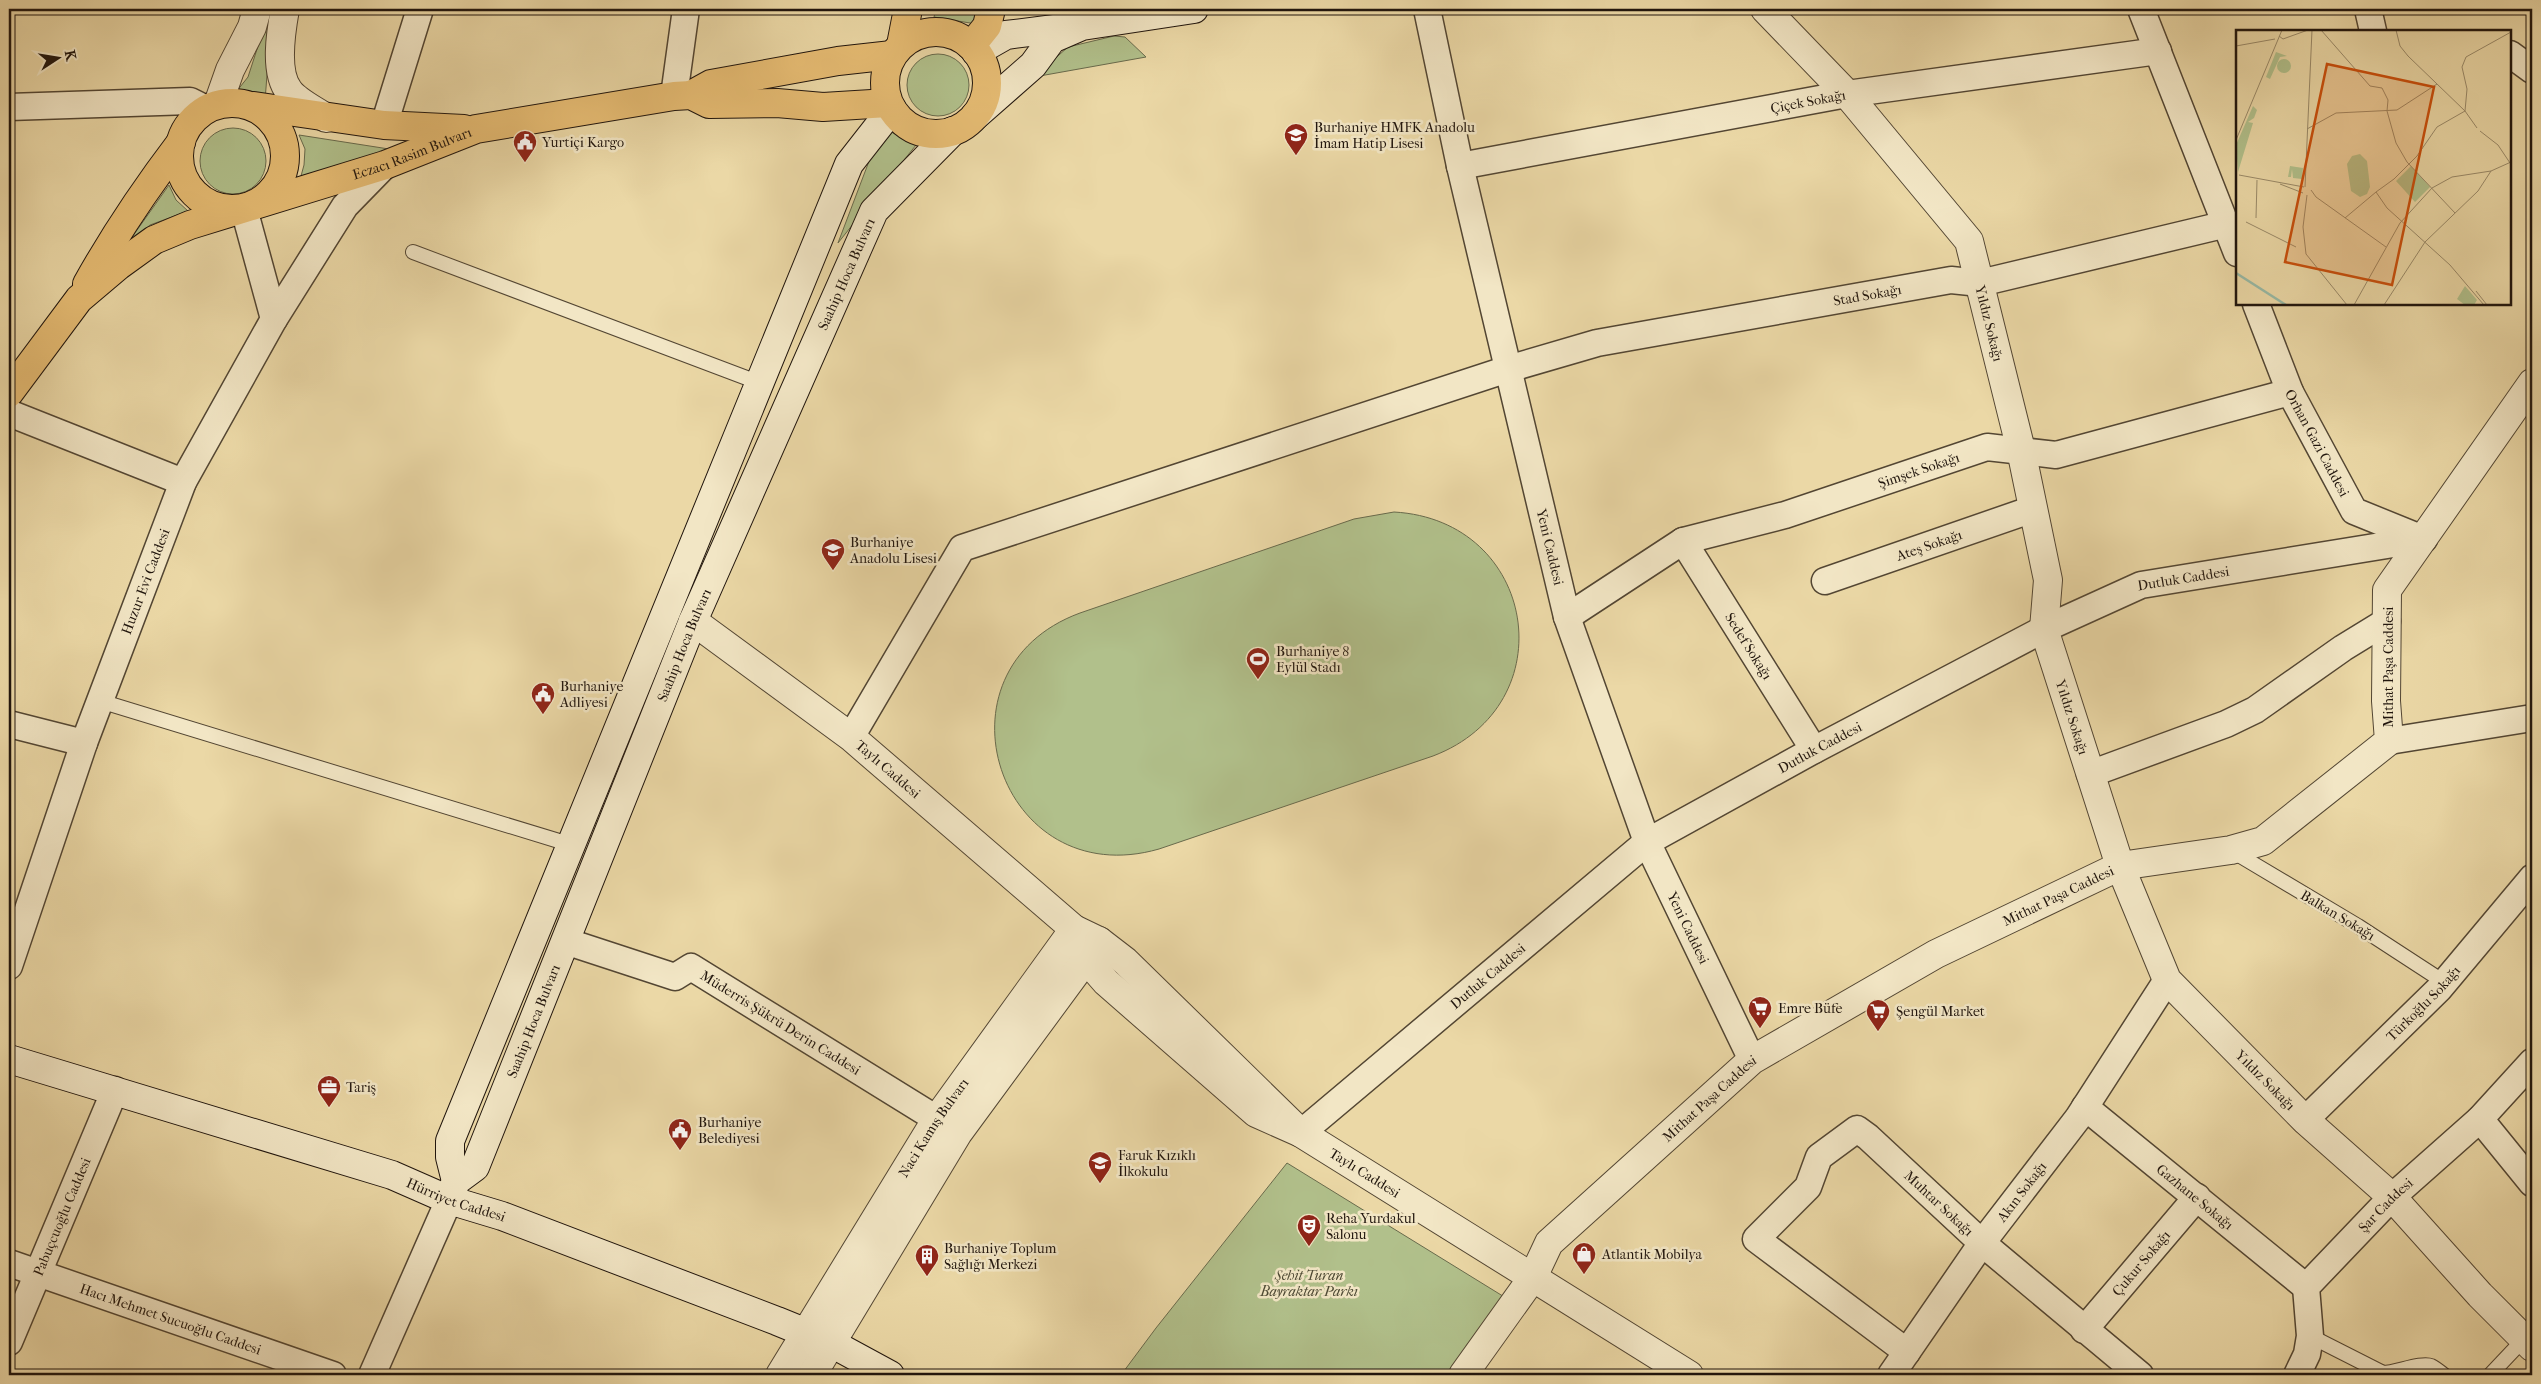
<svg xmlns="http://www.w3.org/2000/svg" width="2541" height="1384" viewBox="0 0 2541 1384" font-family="'IM FELL French Canon',serif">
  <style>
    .green { fill: #b1c08b; stroke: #686a4c }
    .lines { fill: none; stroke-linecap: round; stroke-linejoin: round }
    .service-casing { stroke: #534633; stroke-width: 16 }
    .minor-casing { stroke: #534633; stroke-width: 29 }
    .tertiary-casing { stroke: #534633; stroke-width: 30 }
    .secondary-casing { stroke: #20150d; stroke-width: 30 }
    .primary-casing { stroke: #20150d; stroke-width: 30 }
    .service { stroke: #f2e6c5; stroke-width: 14 }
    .minor { stroke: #f2e6c5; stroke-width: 26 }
    .tertiary { stroke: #f2e6c5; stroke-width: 28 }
    .secondary { stroke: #f2e6c5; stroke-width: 28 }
    .primary { stroke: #e6bc73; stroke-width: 28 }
    .labels { text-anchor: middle; stroke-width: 5; stroke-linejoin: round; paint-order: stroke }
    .street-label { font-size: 14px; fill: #20150d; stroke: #f2e6c5 }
    .poi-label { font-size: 14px; fill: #20150d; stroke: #f2e6c5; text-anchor: start }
    .park-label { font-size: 14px; font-style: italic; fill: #4c4833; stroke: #f2e6c5 }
    .inset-river { fill: none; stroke: #98baa6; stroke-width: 2.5 }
    .inset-road { fill: none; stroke: #9a8a69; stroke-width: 1 }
    .view { fill: #ca4f0c; fill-opacity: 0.15; stroke: #ca4f0c; stroke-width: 2.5 }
    .inset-edge { fill: none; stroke: #20150d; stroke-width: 2.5 }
  </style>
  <rect width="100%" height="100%" fill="#ebd8a6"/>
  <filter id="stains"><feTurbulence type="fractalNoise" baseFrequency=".004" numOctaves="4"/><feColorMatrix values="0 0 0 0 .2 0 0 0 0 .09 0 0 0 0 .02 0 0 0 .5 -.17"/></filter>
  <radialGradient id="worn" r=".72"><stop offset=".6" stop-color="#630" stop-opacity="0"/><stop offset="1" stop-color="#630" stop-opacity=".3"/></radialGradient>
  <path class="green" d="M270 9H272L265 101 236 92 248 77Z
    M936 9H983L982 25 934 17Z
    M1114 36 1125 37 1146 57 1034 77 1068 47Z
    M907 85a31 31 0 1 1 62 0a31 31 0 1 1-62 0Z
    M882 127 916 145 838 243Z
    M200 161a33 33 0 1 1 66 0a33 33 0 1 1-66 0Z
    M299 135 389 149 390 152 301 176 304 165 305 149Z
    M169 185 176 200 188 211 150 225 125 247Z
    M1394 512C1537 520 1567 705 1433 756L1159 849C999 895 925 670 1080 613L1354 519Z
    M1287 1163 1506 1298 1451 1375H1121L1156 1328Z"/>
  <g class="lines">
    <g class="service-casing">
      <path id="service" d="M413 252 760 383
        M100 701 572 845
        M2232 851 2358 926 2444 982
        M2310 1336 2383 1373C2395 1373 2422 1362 2431 1366 2435 1368 2440 1372 2444 1375
        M2490 1375 2524 1339"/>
    </g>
    <g class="minor-casing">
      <g id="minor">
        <path id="s1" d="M1427 9 1460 166 1567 617 1647 842 1752 1060"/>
        <path d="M2141 9 2237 253"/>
        <path d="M2368 9 2373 31"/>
        <path d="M2510 54 2532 70"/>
        <path d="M674 96 686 9"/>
        <path d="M9 107 190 101 206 109"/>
        <path d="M384 125 420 9"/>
        <path id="s2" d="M1460 166 1847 94 2158 51"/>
        <path id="s3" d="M2256 304 2290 392 2354 511 2423 539"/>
        <path d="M274 319 345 206 385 165"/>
        <path d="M9 413 183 482"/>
        <path id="s4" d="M1683 541 1814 750"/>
        <path id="s5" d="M1825 581 2033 509"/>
        <path id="s6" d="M1567 617 1683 541 1785 515 1987 447 2056 455 2290 392"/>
        <path d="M9 724 84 743"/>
        <path id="s7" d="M851 737 962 548 1508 369 1597 343 1951 280 1980 283 2227 224"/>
        <path d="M2389 741 2532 718"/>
        <path d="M2090 774 2226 724 2255 710 2343 648 2387 621"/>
        <path id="s8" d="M565 941 675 977 691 967 956 1131"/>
        <path id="s9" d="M9 966 84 743 183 482 274 319 244 209"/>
        <path id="s10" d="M2085 1107 2306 1287"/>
        <path d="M2480 1119 2532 1183"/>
        <path id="s11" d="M2305 1120 2439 989 2532 878"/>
        <path id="s12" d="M1301 1133 1647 842 1814 750 2044 629 2141 585 2424 539"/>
        <path id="s13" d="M9 1263 333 1375"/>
        <path id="s14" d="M2084 1330 2197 1197"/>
        <path id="s15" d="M9 1342 115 1090"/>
        <path id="s16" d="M1907 1352 1756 1239 1808 1187 1819 1157 1857 1129 1868 1137 1982 1243 2140 1375"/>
        <path d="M372 1375 449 1200"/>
        <path id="s17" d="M1891 1375 1982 1243 2078 1118 2167 980"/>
        <path id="s18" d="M2297 1375 2307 1354 2310 1336 2306 1287 2392 1197 2480 1119 2532 1062"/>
      </g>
    </g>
    <g class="tertiary-casing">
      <g id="tertiary">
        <path d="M285 9C281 31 274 72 289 91 297 102 315 110 326 118"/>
        <path id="s19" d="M1765 9 1847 94 1969 241 2021 450 2048 580 2044 629 2120 866 2167 980 2305 1120 2392 1197 2480 1295 2532 1347"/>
        <path d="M218 104 230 70 252 27 257 9"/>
        <path id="s20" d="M693 621 851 737 1074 929 1099 941 1086 959 1074 929"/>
        <path id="s21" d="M1099 941 1125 961 1301 1133 1689 1375"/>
        <path id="s22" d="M780 1375 936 1120 1074 929"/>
        <path d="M812 1375 958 1133 1086 959 1106 982 1256 1113 1301 1133"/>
        <path id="s23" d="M1463 1375 1533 1277 1549 1243 1752 1060 1936 954 2120 866 2231 850 2263 841 2389 741 2386 701 2387 590 2532 383"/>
      </g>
    </g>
    <g class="secondary-casing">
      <g id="secondary">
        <path d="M976 52 1006 35 1070 27"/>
        <path d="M975 116 1033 65 1052 39 1082 26 1194 9"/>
        <path id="s24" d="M9 1059 392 1175 449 1200 502 1216 777 1321 831 1343 890 1375"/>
        <path d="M456 1181 450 1157V1141L849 164 892 109"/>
        <path id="s25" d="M449 1200 456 1181 475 1167 693 621 874 211 953 131"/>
      </g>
    </g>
    <g class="primary-casing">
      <g id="primary">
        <circle cx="936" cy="83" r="51"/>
        <path d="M901 45 908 9"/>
        <path d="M971 46 987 26 991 9"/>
        <path d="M691 95 711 84 838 61 892 55"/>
        <circle cx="232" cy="156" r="53"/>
        <path d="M254 106 384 125 464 129"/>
        <path d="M87 284C115 234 146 188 181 142"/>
        <path id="s26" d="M9 393 79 299 118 266 154 240 190 225 385 165 476 129 674 96 691 95 709 104 777 103 823 107 888 103"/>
      </g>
    </g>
    <use href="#service" class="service"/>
    <use href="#minor" class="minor"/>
    <use href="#tertiary" class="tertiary"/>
    <use href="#secondary" class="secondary"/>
    <use href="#primary" class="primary"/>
  </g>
  <defs>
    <g id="school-pin" transform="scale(1.25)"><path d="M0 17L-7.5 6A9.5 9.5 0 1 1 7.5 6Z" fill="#8f2418" stroke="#f2e6c5"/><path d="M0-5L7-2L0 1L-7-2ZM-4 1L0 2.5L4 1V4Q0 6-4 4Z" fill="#fff"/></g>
    <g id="civic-pin" transform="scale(1.25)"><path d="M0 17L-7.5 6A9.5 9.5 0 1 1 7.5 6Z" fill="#8f2418" stroke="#f2e6c5"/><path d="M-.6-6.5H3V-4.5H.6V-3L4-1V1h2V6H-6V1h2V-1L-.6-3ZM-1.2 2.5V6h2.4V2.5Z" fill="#fff"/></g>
    <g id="stadium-pin" transform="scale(1.25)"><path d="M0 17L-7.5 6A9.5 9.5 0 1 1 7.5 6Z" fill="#8f2418" stroke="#f2e6c5"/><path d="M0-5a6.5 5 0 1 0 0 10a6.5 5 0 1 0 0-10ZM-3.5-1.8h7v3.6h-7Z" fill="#fff"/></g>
    <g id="supermarket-pin" transform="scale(1.25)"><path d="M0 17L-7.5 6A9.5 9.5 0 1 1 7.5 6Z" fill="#8f2418" stroke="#f2e6c5"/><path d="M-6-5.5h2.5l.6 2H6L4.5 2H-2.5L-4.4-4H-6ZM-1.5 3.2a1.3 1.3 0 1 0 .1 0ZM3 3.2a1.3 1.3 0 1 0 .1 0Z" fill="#fff"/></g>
    <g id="office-pin" transform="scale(1.25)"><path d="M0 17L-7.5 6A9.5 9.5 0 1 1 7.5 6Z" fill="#8f2418" stroke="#f2e6c5"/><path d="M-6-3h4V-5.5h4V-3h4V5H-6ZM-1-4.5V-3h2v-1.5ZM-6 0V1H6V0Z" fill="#fff"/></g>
    <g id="theatre-pin" transform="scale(1.25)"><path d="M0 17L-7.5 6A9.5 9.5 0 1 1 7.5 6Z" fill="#8f2418" stroke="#f2e6c5"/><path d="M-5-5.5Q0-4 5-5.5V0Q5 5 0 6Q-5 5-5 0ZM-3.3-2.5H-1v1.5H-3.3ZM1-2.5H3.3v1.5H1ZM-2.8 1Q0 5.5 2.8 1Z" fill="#fff"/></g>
    <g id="shop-pin" transform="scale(1.25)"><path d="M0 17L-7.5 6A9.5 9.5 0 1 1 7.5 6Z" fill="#8f2418" stroke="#f2e6c5"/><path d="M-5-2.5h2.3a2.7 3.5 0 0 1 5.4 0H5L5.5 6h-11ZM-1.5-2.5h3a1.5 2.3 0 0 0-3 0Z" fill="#fff"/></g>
    <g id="building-pin" transform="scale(1.25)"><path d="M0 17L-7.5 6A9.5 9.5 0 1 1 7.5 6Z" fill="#8f2418" stroke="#f2e6c5"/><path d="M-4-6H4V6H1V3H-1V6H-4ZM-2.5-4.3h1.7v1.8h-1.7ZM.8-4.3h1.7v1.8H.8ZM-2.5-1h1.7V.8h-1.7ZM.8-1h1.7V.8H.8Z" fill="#fff"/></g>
  </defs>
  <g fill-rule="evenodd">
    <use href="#school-pin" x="1296" y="135"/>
    <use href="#civic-pin" x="525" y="142"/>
    <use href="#school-pin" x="833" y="550"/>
    <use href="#stadium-pin" x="1258" y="659"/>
    <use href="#civic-pin" x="543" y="694"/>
    <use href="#supermarket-pin" x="1760" y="1008"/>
    <use href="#supermarket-pin" x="1878" y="1011"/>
    <use href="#office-pin" x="329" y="1087"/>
    <use href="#civic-pin" x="680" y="1130"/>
    <use href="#school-pin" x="1100" y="1163"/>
    <use href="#theatre-pin" x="1309" y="1226"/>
    <use href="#shop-pin" x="1584" y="1254"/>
    <use href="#building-pin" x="927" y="1256"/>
  </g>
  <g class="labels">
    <g class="street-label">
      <text dy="5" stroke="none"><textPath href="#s2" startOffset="354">Çiçek Sokağı</textPath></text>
      <text dy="5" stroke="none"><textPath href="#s26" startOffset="485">Eczacı Rasim Bulvarı</textPath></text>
      <text dy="5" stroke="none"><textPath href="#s25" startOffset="1011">Saahip Hoca Bulvarı</textPath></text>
      <text dy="5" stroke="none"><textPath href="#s7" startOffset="1161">Stad Sokağı</textPath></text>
      <text dy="5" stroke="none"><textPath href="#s19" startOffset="394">Yıldız Sokağı</textPath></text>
      <text dy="5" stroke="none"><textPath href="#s3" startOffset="152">Orhan Gazi Caddesi</textPath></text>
      <text dy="5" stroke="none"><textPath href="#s6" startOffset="385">Şimşek Sokağı</textPath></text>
      <text dy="5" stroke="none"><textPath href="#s5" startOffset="110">Ateş Sokağı</textPath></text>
      <text dy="5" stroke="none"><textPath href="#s1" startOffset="552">Yeni Caddesi</textPath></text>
      <text dy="5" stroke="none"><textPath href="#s12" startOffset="1052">Dutluk Caddesi</textPath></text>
      <text dy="5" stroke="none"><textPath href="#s9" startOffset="408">Huzur Evi Caddesi</textPath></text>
      <text dy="5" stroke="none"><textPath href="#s25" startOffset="606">Saahip Hoca Bulvarı</textPath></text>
      <text dy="5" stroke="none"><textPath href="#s4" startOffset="124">Sedef Sokağı</textPath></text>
      <text transform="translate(2388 667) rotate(-90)" y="5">Mithat Paşa Caddesi</text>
      <text dy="5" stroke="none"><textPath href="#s19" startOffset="799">Yıldız Sokağı</textPath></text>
      <text dy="5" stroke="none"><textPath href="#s12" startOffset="649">Dutluk Caddesi</textPath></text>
      <text dy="5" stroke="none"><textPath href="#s20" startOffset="245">Taylı Caddesi</textPath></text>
      <text dy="5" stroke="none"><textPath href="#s23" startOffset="779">Mithat Paşa Caddesi</textPath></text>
      <text transform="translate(2338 915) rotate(31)" y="5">Balkan Sokağı</text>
      <text dy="5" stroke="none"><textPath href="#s1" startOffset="958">Yeni Caddesi</textPath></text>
      <text dy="5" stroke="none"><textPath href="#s12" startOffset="244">Dutluk Caddesi</textPath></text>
      <text dy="5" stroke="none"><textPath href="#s11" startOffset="166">Türkoğlu Sokağı</textPath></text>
      <text dy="5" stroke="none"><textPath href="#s25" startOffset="201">Saahip Hoca Bulvarı</textPath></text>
      <text dy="5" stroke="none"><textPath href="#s8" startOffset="240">Müderris Şükrü Derin Caddesi</textPath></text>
      <text dy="5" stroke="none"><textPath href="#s19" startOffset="1219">Yıldız Sokağı</textPath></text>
      <text dy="5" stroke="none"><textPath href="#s23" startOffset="374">Mithat Paşa Caddesi</textPath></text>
      <text dy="5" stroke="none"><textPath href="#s22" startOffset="291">Naci Kamış Bulvarı</textPath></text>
      <text dy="5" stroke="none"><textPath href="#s21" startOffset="354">Taylı Caddesi</textPath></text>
      <text dy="5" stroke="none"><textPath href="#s17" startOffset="225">Akın Sokağı</textPath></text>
      <text dy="5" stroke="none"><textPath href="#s10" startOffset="142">Gazhane Sokağı</textPath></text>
      <text dy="5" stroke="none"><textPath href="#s24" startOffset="469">Hürriyet Caddesi</textPath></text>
      <text dy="5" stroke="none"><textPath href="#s16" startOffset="452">Muhtar Sokağı</textPath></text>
      <text dy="5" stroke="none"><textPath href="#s18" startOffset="205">Şar Caddesi</textPath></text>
      <text dy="5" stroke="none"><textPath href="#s15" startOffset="136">Pabuçcuoğlu Caddesi</textPath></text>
      <text dy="5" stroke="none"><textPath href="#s14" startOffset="88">Çukur Sokağı</textPath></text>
      <text dy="5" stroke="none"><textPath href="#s13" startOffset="171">Hacı Mehmet Sucuoğlu Caddesi</textPath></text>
    </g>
    <g class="poi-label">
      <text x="1314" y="132">Burhaniye HMFK Anadolu<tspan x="1314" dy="16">İmam Hatip Lisesi</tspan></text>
      <text x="542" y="147">Yurtiçi Kargo</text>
      <text x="850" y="547">Burhaniye<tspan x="850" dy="16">Anadolu Lisesi</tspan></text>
      <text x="1276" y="656">Burhaniye 8<tspan x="1276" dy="16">Eylül Stadı</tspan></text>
      <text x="560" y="691">Burhaniye<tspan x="560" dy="16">Adliyesi</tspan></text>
      <text x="1778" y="1013">Emre Büfe</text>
      <text x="1896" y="1016">Şengül Market</text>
      <text x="346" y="1092">Tariş</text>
      <text x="698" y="1127">Burhaniye<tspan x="698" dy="16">Belediyesi</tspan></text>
      <text x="1118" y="1160">Faruk Kızıklı<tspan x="1118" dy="16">İlkokulu</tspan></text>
      <text x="1326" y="1223">Reha Yurdakul<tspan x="1326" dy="16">Salonu</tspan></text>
      <text x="944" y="1253">Burhaniye Toplum<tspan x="944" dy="16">Sağlığı Merkezi</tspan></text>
      <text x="1602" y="1259">Atlantik Mobilya</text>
    </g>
    <g class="park-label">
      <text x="1309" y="1280">Şehit Turan<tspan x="1309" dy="16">Bayraktar Parkı</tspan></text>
    </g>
  </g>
  <g transform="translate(2236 30)">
    <rect width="275" height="275" fill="#ebd8a6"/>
    <path d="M40 22 51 26 44 27 34 49 30 47ZM41 36a7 7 0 1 1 14 0a7 7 0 1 1-14 0ZM17 76 21 80 18 88 12 92 17 93 2 142 0 115ZM124 124 131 131 134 157 131 164 124 167 115 161 111 134 116 126ZM54 136 67 138 66 149 57 148 56 139 55 147H52ZM175 136 194 157 179 172 160 151ZM229 256 241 270 238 275H229L221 269Z" fill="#b1c08b"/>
    <path class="inset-river" d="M0 243 50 275"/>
    <path class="inset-road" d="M85 0 134 56 146 58 152 70 151 81 160 113 171 132 219 183M160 0 164 16 172 26 229 81 241 98M43 6 47 9 72 0M0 16 39 9M71 99 100 83 161 80 201 54M244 101 262 115 274 133M0 110 46 0M3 145 68 157M44 154 67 163M69 157 76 0M75 160 80 167 150 217M140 162 158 149 181 126 201 97 229 81 231 59 226 37 230 27 275 2M71 165 67 197 70 224 111 275M20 188 21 150M109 188 140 162 151 178 214 235 248 275M10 192 60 217M240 261 251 275M118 275 164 193 196 158 216 147 255 141 275 132M148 275 189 212 242 161 255 141"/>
    <path class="view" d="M91 34 198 57 156 255 49 232Z"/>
    <rect width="275" height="275" class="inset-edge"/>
  </g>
  <rect width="2541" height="1384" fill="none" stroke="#ebd8a6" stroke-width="30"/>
  <rect x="10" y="10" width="2521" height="1364" fill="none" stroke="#20150d" stroke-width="2.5"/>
  <rect x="15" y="15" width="2511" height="1354" fill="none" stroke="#20150d"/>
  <g transform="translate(58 58) rotate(78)" stroke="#f2e6c5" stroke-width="4" paint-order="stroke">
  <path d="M0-4L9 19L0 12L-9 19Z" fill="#20150d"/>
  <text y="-8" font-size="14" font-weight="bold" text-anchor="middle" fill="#20150d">K</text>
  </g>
  <rect width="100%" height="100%" filter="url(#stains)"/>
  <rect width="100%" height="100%" fill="url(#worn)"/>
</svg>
